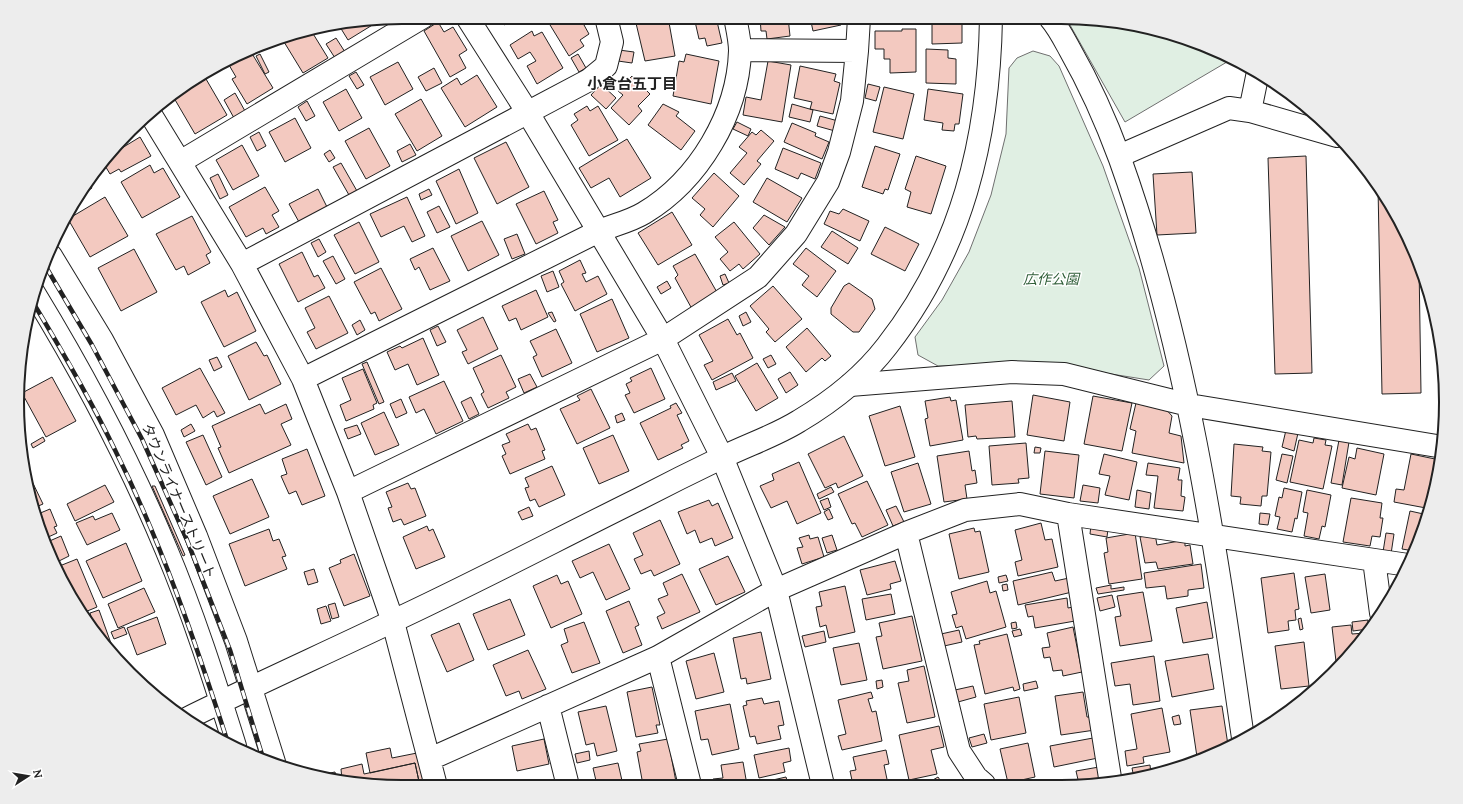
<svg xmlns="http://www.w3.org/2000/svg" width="1463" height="804" viewBox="0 0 1463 804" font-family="Lora,'Noto Sans JP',serif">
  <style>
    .green { fill: #e0efe3; stroke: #6f6f6f }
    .building { fill: #f3c9c0; stroke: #222 }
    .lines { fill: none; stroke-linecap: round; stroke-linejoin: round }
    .street-casing { stroke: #222; stroke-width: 24 }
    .secondary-casing { stroke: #222; stroke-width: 24 }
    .street { stroke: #fff; stroke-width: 22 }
    .secondary { stroke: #fff; stroke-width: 22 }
    .rail-casing { stroke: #222; stroke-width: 4.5 }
    .rail { stroke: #fff; stroke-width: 3; stroke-dasharray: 9; stroke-linecap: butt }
    .labels { text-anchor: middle; stroke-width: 3; stroke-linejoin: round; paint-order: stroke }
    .park-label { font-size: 14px; font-style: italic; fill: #2f5e38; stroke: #fff }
    .street-label { font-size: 14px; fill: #222; stroke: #fff }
    .neighbourhood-label { font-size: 15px; font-weight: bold; fill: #222; stroke: #fff }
    .rim { fill: none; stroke: #222; stroke-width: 2 }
  </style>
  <rect width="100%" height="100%" fill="#fff"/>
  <path class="green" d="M1066 18H1086L1185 37 1232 59 1125 122Z
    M1033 51 1050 56 1059 66 1103 166 1139 268 1164 366 1149 380 1054 365 938 366 918 355 915 337 942 300 969 252 991 195 1006 134 1009 68 1017 58Z"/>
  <path class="building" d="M500 17H517L504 25Z
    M552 17H585L588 23 584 25 589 34 580 40 584 46 569 56 547 20Z
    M645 17H668L675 56 645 61 635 19Z
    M694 17H716L722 43 707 46 705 38 699 39Z
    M760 17H788L790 36 767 39 766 31H761Z
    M810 17 840 18 841 25 813 31Z
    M886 18H901L886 21Z
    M932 21H962V43L932 44Z
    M372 22 374 24 348 40 340 27Z
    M438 22 444 32 453 27 467 50 459 55 466 68 450 77 424 31Z
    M902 29H916V72L890 73V59H884V49H875V31H902Z
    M532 31 534 36 542 32 563 68 537 84 527 66 536 61 530 52 518 59 510 45Z
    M312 32 328 58 303 73 281 37Z
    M336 38 345 52 335 58 326 44Z
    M926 49 948 50V58L956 59V84L926 83Z
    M619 50 634 52 632 63 618 61Z
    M251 52 273 88 247 104 232 79 236 77 229 65Z
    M260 54 269 72 265 74 256 56Z
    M578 54 586 68 579 72 571 58Z
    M686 54 719 61 711 104 673 96 679 61 684 62Z
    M768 61 791 65 782 122 743 115 746 97 761 100Z
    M398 62 413 89 385 105 370 77Z
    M800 66 836 74 834 81 840 83 833 114 810 109 812 102 794 98Z
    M434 68 442 83 426 91 418 77Z
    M356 72 364 85 357 89 349 76Z
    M477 75 497 107 465 127 441 88 457 78 461 85Z
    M632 76 650 94 638 106 642 111 629 125 611 108 623 95 618 91Z
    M206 79 227 115 195 134 174 98Z
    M601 84 616 98 606 109 591 95Z
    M868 84 880 87 876 101 865 98Z
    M884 87 914 94 903 139 873 132Z
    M346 89 362 118 339 131 323 102Z
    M928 89 963 94 959 124H955L954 131 942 130 943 123 924 120Z
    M235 93 245 111 234 118 224 100Z
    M421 99 442 136 417 151 395 114Z
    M307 101 315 116 306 121 298 107Z
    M663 104 679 112 676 116 695 131 681 150 648 125Z
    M792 104 813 110 810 122 789 117Z
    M587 106 590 111 598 106 618 140 589 156 571 125 578 120 574 114Z
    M820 116 838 121 835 131 817 126Z
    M295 118 311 148 285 162 269 132Z
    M737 122 751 129 748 136 733 129Z
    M792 123 816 133 815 136 829 142 822 159 784 142Z
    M369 128 390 166 366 179 345 141Z
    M761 130 774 141 757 161 761 164 744 185 730 173 747 153 739 147 752 132 756 135Z
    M259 132 266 146 257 151 250 137Z
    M140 137 151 156 121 172 119 169 110 174 104 164 117 151Z
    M627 139 651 178 620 197 609 178 591 188 579 168Z
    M506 142 529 187 497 204 474 158Z
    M410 144 416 155 402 162 397 151Z
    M242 145 259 176 233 190 216 160Z
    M875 146 900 154 888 190 885 189 883 194 862 187Z
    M783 148 821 163 815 179 801 173 798 179 775 169Z
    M330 150 335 158 329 162 324 154Z
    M916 156 946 166 931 214 907 207 911 192 905 189Z
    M1306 156 1312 373 1275 374 1268 158Z
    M341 163 357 191 349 195 333 167Z
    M150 165 154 173 163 168 180 197 142 218 121 182Z
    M459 169 478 213 456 224 436 181Z
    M1192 172 1196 233 1157 235 1153 174Z
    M714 173 739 196 713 227 700 215 705 209 692 198Z
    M218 174 228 195 220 199 210 178Z
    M767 178 802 198 787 222 753 202Z
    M88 182 92 188 78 197 82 188Z
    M265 187 279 211 272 215 279 227 266 234 263 228 246 237 229 207Z
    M1378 187 1406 232 1419 264 1421 393 1382 394Z
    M318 189 327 207 299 222 289 204Z
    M429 189 432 195 421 200 419 194Z
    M544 191 558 220 553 222 558 233 536 244 516 204Z
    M105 197 128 236 90 257 68 219Z
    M407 197 425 236 412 242 404 226 381 237 370 214Z
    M439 206 450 227 437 233 427 212Z
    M843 209 869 221 860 241 824 224 830 211 839 214Z
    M672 212 692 245 658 265 638 233Z
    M764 215 785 227 769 245 753 228Z
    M192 216 211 252 206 255 210 263 188 275 184 266 176 270 156 234Z
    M482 221 499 255 468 271 451 236Z
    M359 222 379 262 355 274 334 235Z
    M734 222 760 254 743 269 739 264 730 271 720 259 728 252 715 237Z
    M885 227 919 244 905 271 871 254Z
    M832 231 858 248 848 264 821 247Z
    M517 234 525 254 512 259 504 239Z
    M319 239 326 252 318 257 311 243Z
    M433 248 450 281 430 290 419 267 415 270 410 259Z
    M806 248 836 271 817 297 802 285 809 276 793 264Z
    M134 249 157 292 121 311 98 268Z
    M302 252 314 277 318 275 325 288 298 302 279 264Z
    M695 254 718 294 692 309 675 278 678 275 673 266Z
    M333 256 345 279 336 284 323 261Z
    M580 260 586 273 582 274 586 282 598 276 607 294 575 311 561 284 564 282 559 271Z
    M381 268 402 309 379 321 375 312 371 314 354 282Z
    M553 271 559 287 547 292 541 276Z
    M725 274 729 283 723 285 720 276Z
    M667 281 671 288 661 294 657 287Z
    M849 283 872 299 875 309 859 332H853L831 314V308L844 286Z
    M773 286 802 319 775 342 766 332 769 329 750 306Z
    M225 290 228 297 237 292 256 331 224 347 201 302Z
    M536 290 548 317 521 330 516 318 509 321 502 306Z
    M329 296 348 333 316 349 307 332 315 328 305 308Z
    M612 299 629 338 597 352 580 314Z
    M552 312 556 321 554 322 548 313Z
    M746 312 751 322 743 326 739 316Z
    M483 317 498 349 468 364 462 352 467 350 457 330Z
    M728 319 737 335 740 333 753 358 712 380 704 365 713 361 699 335Z
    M360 320 365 330 357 335 352 325Z
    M438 326 446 342 437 346 430 330Z
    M807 328 831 356 825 361 822 358 806 372 786 347Z
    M556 329 572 363 542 377 533 357 537 355 530 341Z
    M423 338 439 375 417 385 408 364 395 370 387 352 400 346 402 348Z
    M256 342 264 356 267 355 281 384 249 400 228 356Z
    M501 355 516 387 506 392 509 398 488 408 481 394 484 392 473 368Z
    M771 355 776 364 768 368 763 359Z
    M217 357 222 367 214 371 209 360Z
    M367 362 384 402 379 404 362 364Z
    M757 363 778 398 756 411 735 376Z
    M200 368 225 413 217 417 214 411 203 418 196 405 176 415 162 388Z
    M651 368 665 399 634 413 625 395 630 393 626 384 632 381 630 378Z
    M363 369 377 403 373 405 374 409 346 421 340 405 351 400 342 378Z
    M790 372 798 385 786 393 778 379Z
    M732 373 736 381 716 390 713 382Z
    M530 374 537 387 524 393 518 379Z
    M52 377 76 421 46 437 22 393Z
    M444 381 463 421 436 434 424 409 416 413 409 397Z
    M591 389 610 428 577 444 560 409 580 400 577 396Z
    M1033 395 1070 402 1064 441 1027 435Z
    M1093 396 1132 403 1122 451 1084 444Z
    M471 397 479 414 469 419 461 402Z
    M950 397 951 401 956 400 963 440 930 446 925 419 928 418 925 401Z
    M401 399 407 413 396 418 390 404Z
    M1012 401 1015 437 977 439 976 436 968 437 965 405Z
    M676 403 682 413 677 415 689 441 681 445 683 448 658 460 640 423 671 408 670 406Z
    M1136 403 1164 407 1172 416 1169 433 1181 436 1184 463 1132 453 1136 431 1130 429Z
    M260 404 265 414 286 404 292 419 281 424 291 445 229 473 218 448 221 447 212 426Z
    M900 406 915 457 885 466 869 416Z
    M384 412 399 445 375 455 361 423Z
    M622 413 625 420 617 423 615 416Z
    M191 424 195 431 184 437 181 430Z
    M528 424 531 430 536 428 545 450 542 451 545 459 510 474 502 456 506 454 502 445 510 442 506 434Z
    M357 425 361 434 348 439 344 429Z
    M1286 430 1298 433 1294 451 1282 447Z
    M203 435 222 477 206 485 186 442Z
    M613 435 629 471 599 484 583 448Z
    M844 436 863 476 838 488 836 483 825 488 808 454Z
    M43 437 45 441 33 448 31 444Z
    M1314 438 1326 440 1325 445 1332 446 1323 489 1290 482 1299 440 1313 443Z
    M1339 440 1349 442 1342 485 1331 483Z
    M1026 443 1029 478 1018 479 1019 483 992 485 989 446Z
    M1234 444 1263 447 1262 451 1271 452 1267 496H1262L1261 506 1240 504 1241 497 1231 496Z
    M1035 447 1041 448 1040 453H1034Z
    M1357 448 1384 454 1376 495 1342 488 1349 457 1355 459Z
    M307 449 325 496 302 505 296 491 289 494 281 476 287 474 282 459Z
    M969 451 972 471 975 470 977 483 965 485 967 499 944 502 937 456Z
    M1045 451 1079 455 1074 498 1040 494Z
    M1104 454 1137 462 1129 500 1105 495 1110 476 1099 474Z
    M1282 454 1293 456 1287 483 1276 480Z
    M1411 454 1435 459 1432 477 1435 478 1430 499H1428L1426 508 1394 502 1396 489 1404 490Z
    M799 462 821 513 797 524 787 501 771 508 760 486 774 480 772 474Z
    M918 463 931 504 904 512 891 472Z
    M1148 463 1180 468 1178 480H1182L1181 496 1185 497 1183 511 1154 508 1158 476 1146 475Z
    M552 466 565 495 539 507 535 499 530 501 525 488 529 487 525 478Z
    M29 475 43 504 36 507Z
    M252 479 269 517 230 534 213 496Z
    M867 481 888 525 862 537 855 523 852 524 838 494Z
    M408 483 411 489 415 488 426 516 404 525 401 519 393 522 388 508 392 507 386 492Z
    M105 485 114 502 75 521 67 504Z
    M1083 485 1100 488 1098 503 1080 501Z
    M152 486H155L185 555 183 556Z
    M831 487 834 492 819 499 817 494Z
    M1284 488 1302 492 1297 519 1295 518 1292 532 1277 529 1280 517 1275 516 1279 497 1282 498Z
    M1137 490 1151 493 1149 509 1135 507Z
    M1307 490 1331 495 1325 527 1322 526 1319 539 1304 536 1308 513 1303 512Z
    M828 498 831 507 824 510 820 501Z
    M1351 498 1382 503 1380 518H1383L1380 537 1372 536 1370 546 1343 542Z
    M709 500 712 506 718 503 733 538 715 546 712 538 700 543 695 530 687 534 678 512Z
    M896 506 904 522 893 526 886 510Z
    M529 507 533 516 522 520 518 512Z
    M50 509 57 526 54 527 57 533 44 539 38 514Z
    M829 509 833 518 828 520 824 512Z
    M1410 511 1428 515 1425 526 1414 551 1402 549Z
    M112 513 120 530 87 545 76 523 93 516 95 520Z
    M1260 513 1270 514 1268 525 1259 524Z
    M660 520 680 564 654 576 651 570 641 574 634 559 643 555 633 533Z
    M1041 523 1045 540 1052 539 1058 567 1018 576 1015 562 1022 560 1015 530Z
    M1091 525 1108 529 1107 537 1090 534Z
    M427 526 429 531 433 529 445 557 416 569 403 537Z
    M974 528 975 532 980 531 989 572 959 579 949 534Z
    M269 529 273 541 279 539 286 556 282 557 287 569 245 586 229 544Z
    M1135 533 1142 579 1109 584 1104 553 1108 552 1106 538Z
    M1386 533 1394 534 1391 554 1383 552Z
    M1155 534 1157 545 1185 540V546L1190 545 1193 564 1158 569 1156 562 1145 563 1140 537Z
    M809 535 810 539 818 537 824 557 802 564 797 548 803 547 799 538Z
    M832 535 837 550 827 553 822 538Z
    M61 536 69 556 55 563 46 549 45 543Z
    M126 543 142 581 103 598 86 561Z
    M609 544 630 589 606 600 593 572 580 578 572 561Z
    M354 554 370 596 344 606 329 568 341 563 340 560Z
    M728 556 745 592 716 605 699 569Z
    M77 559 97 607 85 612 57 567Z
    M895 561 901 581 890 584 891 589 867 595 860 570Z
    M1201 564 1204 588 1188 590V596L1167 599 1165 586 1146 588 1144 573Z
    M314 569 318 582 308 585 304 572Z
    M1052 572 1055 581 1069 578 1072 592 1018 605 1013 581Z
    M1294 573 1299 609 1295 610 1296 620 1288 621 1289 630 1268 633 1261 578Z
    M682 574 700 612 662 629 657 617 665 613 658 599 668 595 663 583Z
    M1325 574 1330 610 1311 613 1305 577Z
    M557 575 561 584 568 581 582 614 551 628 533 586Z
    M1006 575 1008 581 999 583 998 577Z
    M987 581 990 593 996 591 1006 627 966 639 962 626 956 628 952 615 957 614 951 592Z
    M1007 584 1008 590 1003 591 1002 585Z
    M1111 585V589L1124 587V590L1098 594 1096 588Z
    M845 586 855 632 829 638 826 625 820 627 816 607 822 606 819 592Z
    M144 588 155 612 118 628 108 604Z
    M1143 592 1152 641 1120 646 1115 617 1121 616 1117 596Z
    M891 594 895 614 866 620 862 599Z
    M1112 595 1115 607 1100 611 1097 598Z
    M1067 598 1068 608 1073 607 1075 621 1035 628 1033 616 1028 617 1025 605Z
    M510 599 525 635 488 650 473 614Z
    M629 601 639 625 635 627 642 645 623 653 606 611Z
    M1207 602 1213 638 1183 643 1176 608Z
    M335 603 339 617 332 619 328 605Z
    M326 606 331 621 321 624 317 609Z
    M99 610 117 660 112 656 91 620H92L90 613Z
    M912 616 922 661 883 669 876 637 882 636 879 623Z
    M157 617 166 644 137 655 127 628Z
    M1301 618 1303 629 1300 630 1298 619Z
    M1368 620V629L1353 631 1352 622Z
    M584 622 600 663 572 673 561 645 568 642 564 629Z
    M1016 622 1017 628 1012 629 1011 623Z
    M459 623 474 660 447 672 431 635Z
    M1351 625 1352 634 1365 633 1337 670 1332 627Z
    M124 627 127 634 114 639 111 632Z
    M1073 627 1082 672 1063 676 1062 670 1053 671 1050 657 1044 658 1042 648 1050 647 1047 633Z
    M1020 629 1022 635 1014 637 1012 631Z
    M959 630 962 642 944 646 941 634Z
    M824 631 826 642 805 647 802 636Z
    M761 632 771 679 747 684 746 678 741 679 733 638Z
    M1007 634 1020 689 1014 691 1013 687 985 694 974 645 980 644 979 641Z
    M1304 642 1309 686 1281 689 1275 646Z
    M859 643 867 680 841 685 833 648Z
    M528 650 546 689 522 699 519 691 506 696 493 665Z
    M714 653 724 692 696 699 686 661Z
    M1208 654 1214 689 1172 697 1165 661Z
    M1154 656 1160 701 1133 705 1130 684 1115 686 1111 663Z
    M924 666 935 717 907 723 898 683 909 681 907 670Z
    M882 680 883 687 877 689 876 681Z
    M1036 681 1038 688 1024 691 1023 684Z
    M973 686 976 697 958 702 955 690Z
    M652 687 660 725H656L658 733 636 737 627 692Z
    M871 692 873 698 868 699 872 712 876 711 882 741 842 750 838 736 846 734 838 700Z
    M1083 692 1087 717H1093L1095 730 1061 735 1055 696Z
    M1019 697 1026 733 991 740 984 704Z
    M762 698 764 704 779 701 784 725 778 726 781 739 757 744 755 736 750 737 743 706 747 705 746 701Z
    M730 704 739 749 712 755 708 739 701 740 695 711Z
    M606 706 617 751 597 756 594 743 586 745 578 712Z
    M1222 706 1228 745 1208 755 1197 757 1190 710Z
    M1162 708 1170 752 1143 757 1144 763 1127 766 1125 751 1137 749 1131 714Z
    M1179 715 1181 724 1174 725 1172 717Z
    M939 726 944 747 931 750 937 774 909 780 899 735Z
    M984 734 987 743 972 747 969 738Z
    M1093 738 1098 758 1054 767 1050 746Z
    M544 739 549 764 517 771 512 746Z
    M668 739 676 782 662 785H643L637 752 641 751 639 744Z
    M1028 743 1035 777 1008 783 1000 749Z
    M390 748 392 758 417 753 425 786H420L415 763 370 773 366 753Z
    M789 748 791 761 783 763 785 772 759 778 754 755Z
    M886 750 889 764 884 765 888 784 853 785 850 771 856 770 853 757Z
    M589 751 590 760 577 763 575 754Z
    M743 762 747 785H714L713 779 723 778 721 765Z
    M415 763 420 786H377L342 780 341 769 362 764 364 774Z
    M618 763 623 785H597L593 768Z
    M1150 765 1151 774 1134 778 1132 768Z
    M1099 767 1102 784H1079L1076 771Z
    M335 772 337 780 315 776Z
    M786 777 788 784 799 782V785H765L764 782Z
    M938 777 942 783 926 784Z
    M1052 780 1054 784H1044V782Z"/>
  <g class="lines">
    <g class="street-casing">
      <path id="street" d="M467 17 528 113 663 339 722 457 776 590 823 785
        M1050 18C1058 27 1064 39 1070 50 1090 85 1106 121 1120 159 1187 346 1215 543 1243 738
        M740 50 857 51
        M1250 111 1258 72
        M151 115 242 264 303 379 348 492 393 622 436 786
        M1119 156 1229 108 1250 111 1337 136
        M180 162 423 17
        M242 264 589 80 606 66 612 42 606 17
        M303 379 599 231C614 225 631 221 644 213 699 180 738 114 740 51 740 40 737 28 735 17
        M850 385 1012 372 1064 374 1189 405 1443 447
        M348 492 663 339 758 277 796 234 828 182 839 152 852 101 857 51 859 18
        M1068 514 1111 784
        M906 533 959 751 976 777 984 784
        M1374 560 1381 613
        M658 657 690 785
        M548 706 568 786
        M430 759 658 657 776 590 906 533 965 510 1020 504 1068 514 1408 565"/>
    </g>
    <g class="secondary-casing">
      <path id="secondary" d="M51 256 102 340 153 435 196 536 236 641 274 762
        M34 293C84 375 129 460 166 549 193 613 214 679 235 746
        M188 718C255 685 324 654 391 622 475 583 556 540 639 499 666 485 694 471 721 458 747 445 775 436 799 421 831 402 864 376 887 346 962 250 989 138 991 18"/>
    </g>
    <use href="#street" class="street"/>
    <use href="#secondary" class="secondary"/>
    <g class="rail-casing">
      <path id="rail" d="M46 267 92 345 142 439 187 540 230 650 263 758
        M31 299C61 349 90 398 115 450 162 544 196 644 228 743"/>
    </g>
    <use href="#rail" class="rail"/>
  </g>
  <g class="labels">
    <g class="park-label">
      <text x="1051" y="284">広作公園</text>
    </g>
    <g class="street-label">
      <text transform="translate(179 501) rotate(67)" y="5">タウンライナーストリート</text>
    </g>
    <g class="neighbourhood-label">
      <text x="632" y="89">小倉台五丁目</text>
    </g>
  </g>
  <path d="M0 0H1463V804H0ZM402 24H1061A378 378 0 0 1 1439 402V402A378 378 0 0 1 1061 780H402A378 378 0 0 1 24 402V402A378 378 0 0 1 402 24Z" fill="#ededed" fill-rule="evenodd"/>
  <path class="rim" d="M402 24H1061A378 378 0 0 1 1439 402V402A378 378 0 0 1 1061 780H402A378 378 0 0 1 24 402V402A378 378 0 0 1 402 24Z"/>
  <g transform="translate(28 776) rotate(78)" stroke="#ffffff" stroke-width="3" paint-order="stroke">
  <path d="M0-3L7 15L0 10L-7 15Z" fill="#222222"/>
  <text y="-6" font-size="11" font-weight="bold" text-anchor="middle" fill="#222222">N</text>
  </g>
</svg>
